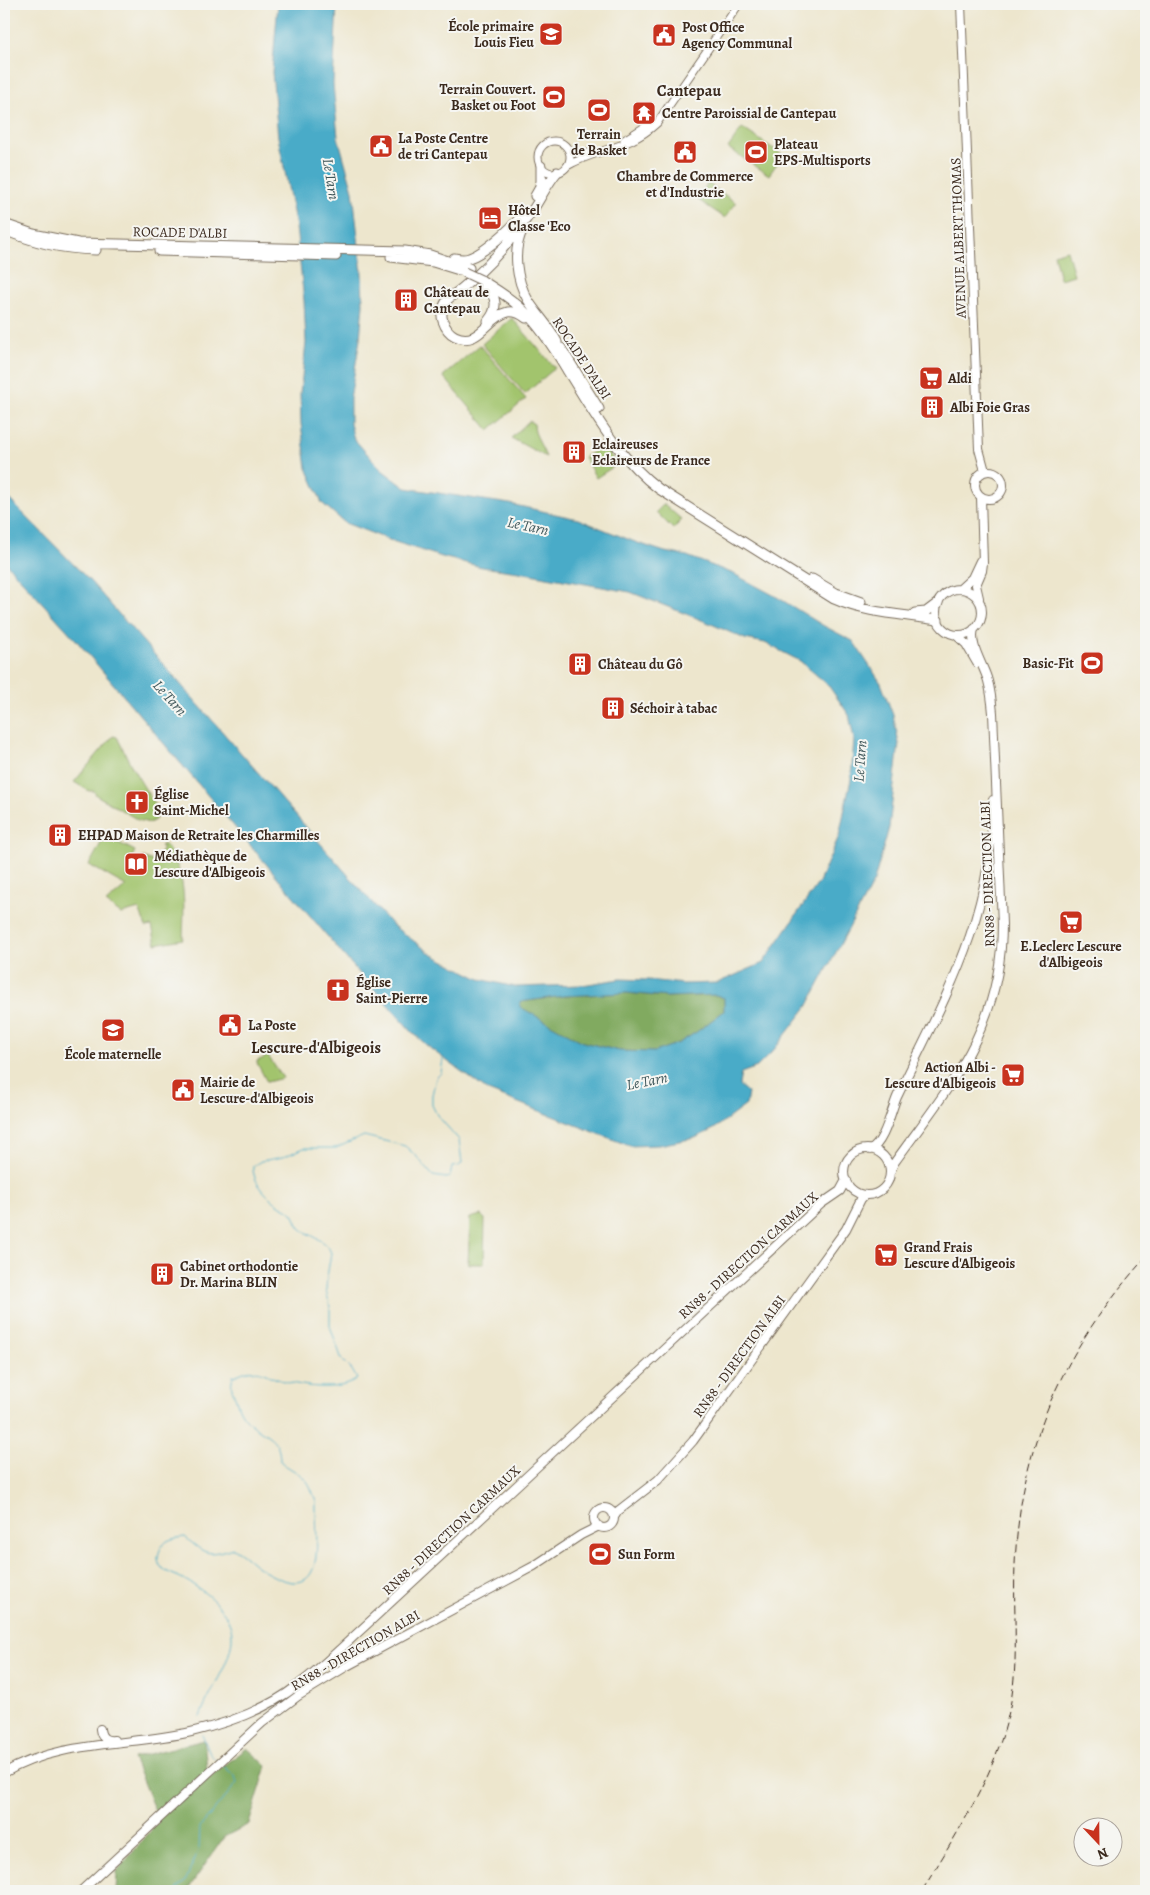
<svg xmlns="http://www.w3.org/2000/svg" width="1150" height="1895" viewBox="0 0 1150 1895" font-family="Alegreya,serif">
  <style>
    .green { fill: #a2c46d; stroke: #6e7746 }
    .forest { fill: #81aa60; stroke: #5e6a3f }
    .water { fill: #49abc8; stroke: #426a73; fill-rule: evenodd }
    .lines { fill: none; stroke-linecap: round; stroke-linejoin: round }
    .stream { stroke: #49abc8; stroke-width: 1 }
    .secondary-casing { stroke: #796c5b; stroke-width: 9 }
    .primary-casing { stroke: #796c5b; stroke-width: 10 }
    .highway-casing { stroke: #796c5b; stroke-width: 11 }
    .secondary { stroke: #fff; stroke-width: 7 }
    .primary { stroke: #fff; stroke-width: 8 }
    .highway { stroke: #fff; stroke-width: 9 }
    .rail { stroke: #3b2a1e; stroke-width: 1; stroke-dasharray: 8 4; stroke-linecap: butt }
    .highway-bridge-casing { stroke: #796c5b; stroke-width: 11; stroke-linecap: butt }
    .highway-bridge { stroke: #fff; stroke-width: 9 }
    .labels { text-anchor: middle; stroke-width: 4; stroke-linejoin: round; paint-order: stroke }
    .poi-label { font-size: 14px; font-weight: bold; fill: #3b2a1e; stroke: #f6f6f2; text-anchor: start }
    .street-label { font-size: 14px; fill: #3b2a1e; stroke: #f6f6f2 }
    .water-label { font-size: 15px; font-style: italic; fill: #40575a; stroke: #f6f6f2 }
    .quarter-label { font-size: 16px; font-weight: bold; fill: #3b2a1e; stroke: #f6f6f2 }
  </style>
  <rect width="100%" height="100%" fill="#f6f6f2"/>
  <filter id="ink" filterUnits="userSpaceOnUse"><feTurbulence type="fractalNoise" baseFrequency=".02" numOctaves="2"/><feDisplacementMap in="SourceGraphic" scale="10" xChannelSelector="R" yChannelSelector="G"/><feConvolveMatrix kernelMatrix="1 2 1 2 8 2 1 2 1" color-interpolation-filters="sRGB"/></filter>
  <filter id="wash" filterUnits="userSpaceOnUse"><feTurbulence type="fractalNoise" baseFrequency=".0096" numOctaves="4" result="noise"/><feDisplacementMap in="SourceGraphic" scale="20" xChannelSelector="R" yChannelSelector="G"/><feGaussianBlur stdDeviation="1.12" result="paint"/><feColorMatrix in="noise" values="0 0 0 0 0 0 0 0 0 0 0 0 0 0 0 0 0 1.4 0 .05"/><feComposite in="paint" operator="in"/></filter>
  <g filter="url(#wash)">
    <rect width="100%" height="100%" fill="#ede6cd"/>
    <path class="green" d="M742 128 783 155 769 175 728 148Z
      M708 183 736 203 725 218 697 199Z
      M1067 250 1074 275 1060 279 1054 254Z
      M512 318 555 368 525 394 482 344Z
      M480 345 526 399 489 430 443 376Z
      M529 421 534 424 535 432 546 457 511 438Z
      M605 445 616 465 596 478 584 457Z
      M664 504 682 520 673 529 656 512Z
      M113 736 117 737 132 767 159 812 155 820 149 823 138 820 96 795 94 791H89L74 782Z
      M105 836 135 851 132 857 140 863 143 857 155 862 163 848 160 846 164 844C188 871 184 905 183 939L156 944 152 926 146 927 139 909 121 914 106 903 126 886 89 865Z
      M268 1056 283 1078 267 1082 257 1063V1061Z
      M481 1215 485 1219 484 1264H468L470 1218Z"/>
    <path class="forest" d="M627 993 667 997 716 995 724 998V1011L698 1031 679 1043 655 1052 620 1051 583 1042 519 1007 520 1002 563 996Z
      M204 1740 208 1778 247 1748 267 1766 249 1824 224 1837 187 1891H116L117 1871 159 1821 133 1758Z"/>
    <path class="water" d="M278 4H337L333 84 338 137 353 191 362 274 363 304 360 339 350 399V424L354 439 382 470 406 488 510 504 578 519 635 542 665 552 687 556 734 574 777 597 824 626 853 641 881 683 893 715 899 743 889 828 874 881 807 1007 773 1051 757 1067 741 1073 739 1085 748 1093 746 1105 714 1129 695 1138 659 1145 630 1146 488 1091 431 1049 413 1033 345 957 76 640 4 561V494L90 581 392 925 433 955 480 979 515 987 582 985 620 979 648 980 683 984 717 983 763 963 819 882 839 836 851 779 854 739 849 715 828 685 800 661 765 643 745 639 709 623 630 592 519 572 482 567 442 557 392 541 345 523 322 503 307 468 301 424 300 394 306 343 304 301 296 227 278 137 272 72ZM627 993 667 997 716 995 724 998V1011L698 1031 679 1043 654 1052 620 1051 583 1042 520 1007V1002L563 996Z"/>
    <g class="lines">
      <path class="stream" d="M200 1717C208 1691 238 1655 231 1628 225 1606 202 1589 183 1579 176 1575 166 1573 160 1566 155 1558 160 1547 166 1542 171 1538 179 1538 185 1537 206 1555 207 1556 233 1548 244 1554 253 1565 264 1571 330 1609 315 1540 316 1501 313 1494 310 1483 304 1478 297 1471 287 1468 280 1461 280 1434 262 1436 247 1420 241 1414 238 1407 236 1399 232 1390 230 1386 233 1376 237 1375 243 1372 247 1371 259 1369 267 1375 277 1379 297 1386 340 1393 357 1379L352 1370 342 1360 330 1326V1307L326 1290 327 1277 331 1253C327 1239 310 1237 301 1229 296 1224 296 1216 291 1212 288 1209 284 1208 281 1206 268 1198 252 1182 253 1166L261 1161 283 1157 304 1148H336L364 1136 405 1146 417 1157 433 1176 446 1178 450 1177 452 1167 459 1166 462 1163 459 1140 437 1115 432 1105V1095L436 1078 441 1073 443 1059
        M202 1735 211 1755 216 1760
        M175 1891 185 1882 199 1849 200 1827 237 1783 235 1776 221 1764"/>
    </g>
  </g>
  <g filter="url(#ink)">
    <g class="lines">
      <g class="secondary-casing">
        <path id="secondary" d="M624 140 651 123
          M538 157a16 16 0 1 1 32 0a16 16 0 1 1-32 0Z
          M568 149 582 154 588 153
          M567 166C598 148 628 150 657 123L739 4"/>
      </g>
      <g class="primary-casing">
        <path id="primary" d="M961 4 979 449 985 471
          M975 485a14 14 0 1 1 28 0a14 14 0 1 1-28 0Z
          M936 612a23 23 0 1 1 46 0a23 23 0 1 1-46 0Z
          M960 589 972 578 980 561
          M979 598 976 585 982 571 983 563 981 497
          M956 635 966 644 977 663
          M844 1172a23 23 0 1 1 46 0a23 23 0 1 1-46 0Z
          M870 1150C884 1144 891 1111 897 1097 946 995 993 917 993 800
          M890 1173 894 1163C951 1084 1002 1027 1002 924L993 713C992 702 991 692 988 681 984 665 969 646 974 629
          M594 1518a10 10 0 1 1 20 0a10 10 0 1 1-20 0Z
          M614 1517 618 1511 658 1480 693 1441 846 1229 861 1199 865 1195
          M100 1729C101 1738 106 1741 114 1740
          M4 1773C60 1740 129 1746 191 1732 229 1723 268 1709 298 1685 321 1668 342 1647 364 1627L821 1204 840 1191 846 1180
          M81 1891 262 1723 298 1696 347 1666 534 1566 581 1535 599 1526"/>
      </g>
      <g class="highway-casing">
        <path id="highway" d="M541 166V184
          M535 196 539 189 542 178
          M4 224 33 234 78 243 405 251 430 255 469 268
          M523 229C512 250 516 280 528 300 537 315 549 325 557 342
          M4 230C36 243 61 249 96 250
          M159 251 336 256
          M391 257 433 262 459 270
          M454 258C459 259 464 260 469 258 483 254 513 227 522 215
          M481 280C496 289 510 298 522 309 540 326 554 348 567 370 594 413 618 458 659 489L834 599C868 614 902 614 938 620
          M484 286C498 296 498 309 488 321
          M526 318C521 314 515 311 508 312 488 316 479 348 455 336 449 333 445 327 443 321 440 313 443 306 448 299 480 276 509 244 532 211 541 198 547 184 557 172
          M561 348 599 409
          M812 579 836 593 861 602
          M915 613 926 612 938 603"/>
      </g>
      <use href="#secondary" class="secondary"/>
      <use href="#primary" class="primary"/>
      <use href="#highway" class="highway"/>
      <path class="rail" d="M922 1891C958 1831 999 1771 1011 1701 1019 1656 1013 1611 1015 1565 1020 1442 1064 1348 1146 1257"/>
      <g class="highway-bridge-casing">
        <path id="highway-bridge" d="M464 272 481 280"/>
      </g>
      <use href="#highway-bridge" class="highway-bridge"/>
    </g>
  </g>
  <defs>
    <g id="school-square" transform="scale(1.25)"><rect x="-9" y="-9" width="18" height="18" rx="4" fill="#c8321e" stroke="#f6f6f2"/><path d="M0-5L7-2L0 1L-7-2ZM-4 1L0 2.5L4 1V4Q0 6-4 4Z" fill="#fff"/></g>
    <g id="civic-square" transform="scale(1.25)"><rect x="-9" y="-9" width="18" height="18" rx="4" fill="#c8321e" stroke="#f6f6f2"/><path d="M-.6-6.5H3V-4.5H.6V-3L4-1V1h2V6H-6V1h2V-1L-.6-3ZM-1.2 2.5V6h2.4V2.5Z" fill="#fff"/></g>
    <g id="stadium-square" transform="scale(1.25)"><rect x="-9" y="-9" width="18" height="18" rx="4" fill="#c8321e" stroke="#f6f6f2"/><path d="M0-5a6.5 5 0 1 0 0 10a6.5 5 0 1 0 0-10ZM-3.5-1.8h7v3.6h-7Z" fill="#fff"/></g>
    <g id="temple-square" transform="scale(1.25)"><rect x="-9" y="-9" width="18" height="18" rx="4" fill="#c8321e" stroke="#f6f6f2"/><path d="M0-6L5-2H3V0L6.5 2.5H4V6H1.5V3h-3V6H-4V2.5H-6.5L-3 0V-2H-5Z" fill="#fff"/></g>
    <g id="hotel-square" transform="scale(1.25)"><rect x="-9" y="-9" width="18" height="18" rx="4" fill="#c8321e" stroke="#f6f6f2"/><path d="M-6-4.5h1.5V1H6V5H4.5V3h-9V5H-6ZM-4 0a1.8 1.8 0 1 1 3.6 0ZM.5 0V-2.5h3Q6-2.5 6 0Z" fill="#fff"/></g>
    <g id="building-square" transform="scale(1.25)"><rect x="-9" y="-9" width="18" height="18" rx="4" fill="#c8321e" stroke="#f6f6f2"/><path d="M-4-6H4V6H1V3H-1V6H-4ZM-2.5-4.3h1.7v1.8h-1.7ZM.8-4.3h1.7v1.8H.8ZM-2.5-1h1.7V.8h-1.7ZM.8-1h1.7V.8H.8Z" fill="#fff"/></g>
    <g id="supermarket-square" transform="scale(1.25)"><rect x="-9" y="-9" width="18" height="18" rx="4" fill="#c8321e" stroke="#f6f6f2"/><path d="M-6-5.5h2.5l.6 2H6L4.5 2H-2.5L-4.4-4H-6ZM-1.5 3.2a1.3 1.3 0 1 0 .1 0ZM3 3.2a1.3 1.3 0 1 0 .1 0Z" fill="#fff"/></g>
    <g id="church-square" transform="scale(1.25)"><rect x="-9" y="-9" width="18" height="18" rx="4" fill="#c8321e" stroke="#f6f6f2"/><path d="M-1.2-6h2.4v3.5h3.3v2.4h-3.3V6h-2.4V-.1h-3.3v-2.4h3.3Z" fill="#fff"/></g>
    <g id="library-square" transform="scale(1.25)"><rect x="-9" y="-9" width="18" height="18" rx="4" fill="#c8321e" stroke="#f6f6f2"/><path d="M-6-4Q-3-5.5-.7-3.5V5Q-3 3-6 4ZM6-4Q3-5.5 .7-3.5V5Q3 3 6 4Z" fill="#fff"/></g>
  </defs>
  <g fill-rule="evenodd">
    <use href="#school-square" x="551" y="34"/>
    <use href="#civic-square" x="664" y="35"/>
    <use href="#stadium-square" x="554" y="97"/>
    <use href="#stadium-square" x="599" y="110"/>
    <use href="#temple-square" x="644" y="113"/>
    <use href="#civic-square" x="381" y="146"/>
    <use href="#civic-square" x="685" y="152"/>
    <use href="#stadium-square" x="756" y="152"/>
    <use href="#hotel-square" x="490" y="218"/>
    <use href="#building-square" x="406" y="300"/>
    <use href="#supermarket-square" x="931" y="378"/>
    <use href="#building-square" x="932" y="407"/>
    <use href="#building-square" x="574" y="452"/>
    <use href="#stadium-square" x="1092" y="663"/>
    <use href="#building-square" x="580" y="664"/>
    <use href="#building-square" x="613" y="708"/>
    <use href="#church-square" x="137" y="802"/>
    <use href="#building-square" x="60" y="835"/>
    <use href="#library-square" x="136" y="864"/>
    <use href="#supermarket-square" x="1071" y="922"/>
    <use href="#church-square" x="338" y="990"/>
    <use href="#civic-square" x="230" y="1025"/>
    <use href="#school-square" x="113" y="1030"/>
    <use href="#supermarket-square" x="1013" y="1075"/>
    <use href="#civic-square" x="183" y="1090"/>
    <use href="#supermarket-square" x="886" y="1255"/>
    <use href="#building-square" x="162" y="1274"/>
    <use href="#stadium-square" x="600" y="1554"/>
  </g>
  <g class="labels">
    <g class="poi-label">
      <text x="534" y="31" text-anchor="end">École primaire<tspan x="534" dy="16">Louis Fieu</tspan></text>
      <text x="682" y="32">Post Office<tspan x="682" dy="16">Agency Communal</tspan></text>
      <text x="536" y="94" text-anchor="end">Terrain Couvert.<tspan x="536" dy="16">Basket ou Foot</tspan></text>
      <text x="662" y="118">Centre Paroissial de Cantepau</text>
      <text x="599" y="139" text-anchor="middle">Terrain<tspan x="599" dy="16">de Basket</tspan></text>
      <text x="398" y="143">La Poste Centre<tspan x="398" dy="16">de tri Cantepau</tspan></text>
      <text x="774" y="149">Plateau<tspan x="774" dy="16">EPS-Multisports</tspan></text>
      <text x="685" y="181" text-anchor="middle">Chambre de Commerce<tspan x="685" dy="16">et d'Industrie</tspan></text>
      <text x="508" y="215">Hôtel<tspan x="508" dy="16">Classe 'Eco</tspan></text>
      <text x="424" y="297">Château de<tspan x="424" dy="16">Cantepau</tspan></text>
      <text x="948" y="383">Aldi</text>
      <text x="950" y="412">Albi Foie Gras</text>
      <text x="592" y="449">Eclaireuses<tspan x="592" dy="16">Eclaireurs de France</tspan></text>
      <text x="1074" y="668" text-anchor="end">Basic-Fit</text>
      <text x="598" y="669">Château du Gô</text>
      <text x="630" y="713">Séchoir à tabac</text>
      <text x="154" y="799">Église<tspan x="154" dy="16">Saint-Michel</tspan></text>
      <text x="78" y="840">EHPAD Maison de Retraite les Charmilles</text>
      <text x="154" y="861">Médiathèque de<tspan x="154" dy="16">Lescure d'Albigeois</tspan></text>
      <text x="1071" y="951" text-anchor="middle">E.Leclerc Lescure<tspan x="1071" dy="16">d'Albigeois</tspan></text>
      <text x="356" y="987">Église<tspan x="356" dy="16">Saint-Pierre</tspan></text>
      <text x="248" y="1030">La Poste</text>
      <text x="113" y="1059" text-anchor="middle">École maternelle</text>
      <text x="996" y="1072" text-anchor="end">Action Albi -<tspan x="996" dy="16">Lescure d'Albigeois</tspan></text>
      <text x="200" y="1087">Mairie de<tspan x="200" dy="16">Lescure-d'Albigeois</tspan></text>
      <text x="904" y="1252">Grand Frais<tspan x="904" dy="16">Lescure d'Albigeois</tspan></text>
      <text x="180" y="1271">Cabinet orthodontie<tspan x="180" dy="16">Dr. Marina BLIN</tspan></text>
      <text x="618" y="1559">Sun Form</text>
    </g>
    <g class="street-label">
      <text transform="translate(180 232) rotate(1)" y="5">ROCADE D'ALBI</text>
      <text transform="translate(958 238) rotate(-92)" y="5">AVENUE ALBERT THOMAS</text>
      <text transform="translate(582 358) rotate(57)" y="5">ROCADE D'ALBI</text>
      <text transform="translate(987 874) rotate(-92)" y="5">RN88 - DIRECTION ALBI</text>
      <text transform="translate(748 1255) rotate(-42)" y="5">RN88 - DIRECTION CARMAUX</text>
      <text transform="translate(739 1356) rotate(-54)" y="5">RN88 - DIRECTION ALBI</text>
      <text transform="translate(451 1530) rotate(-43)" y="5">RN88 - DIRECTION CARMAUX</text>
      <text transform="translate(355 1650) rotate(-30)" y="5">RN88 - DIRECTION ALBI</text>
    </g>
    <g class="water-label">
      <text transform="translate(331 179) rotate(81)" y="5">Le Tarn</text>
      <text transform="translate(528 526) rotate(12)" y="5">Le Tarn</text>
      <text transform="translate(170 698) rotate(48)" y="5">Le Tarn</text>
      <text transform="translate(860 761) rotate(-86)" y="5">Le Tarn</text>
      <text transform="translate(647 1081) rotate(-11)" y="5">Le Tarn</text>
    </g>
    <g class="quarter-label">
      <text x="689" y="96">Cantepau</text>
      <text x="316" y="1053">Lescure-d'Albigeois</text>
    </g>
  </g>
  <rect width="1150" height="1895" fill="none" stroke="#f6f6f2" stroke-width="20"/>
  <g transform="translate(1098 1842) rotate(158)"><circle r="24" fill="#f6f6f2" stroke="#aba49d"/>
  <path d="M0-4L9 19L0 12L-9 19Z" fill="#c8321e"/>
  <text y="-8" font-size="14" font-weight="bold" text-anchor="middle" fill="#3b2a1e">N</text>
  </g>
</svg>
